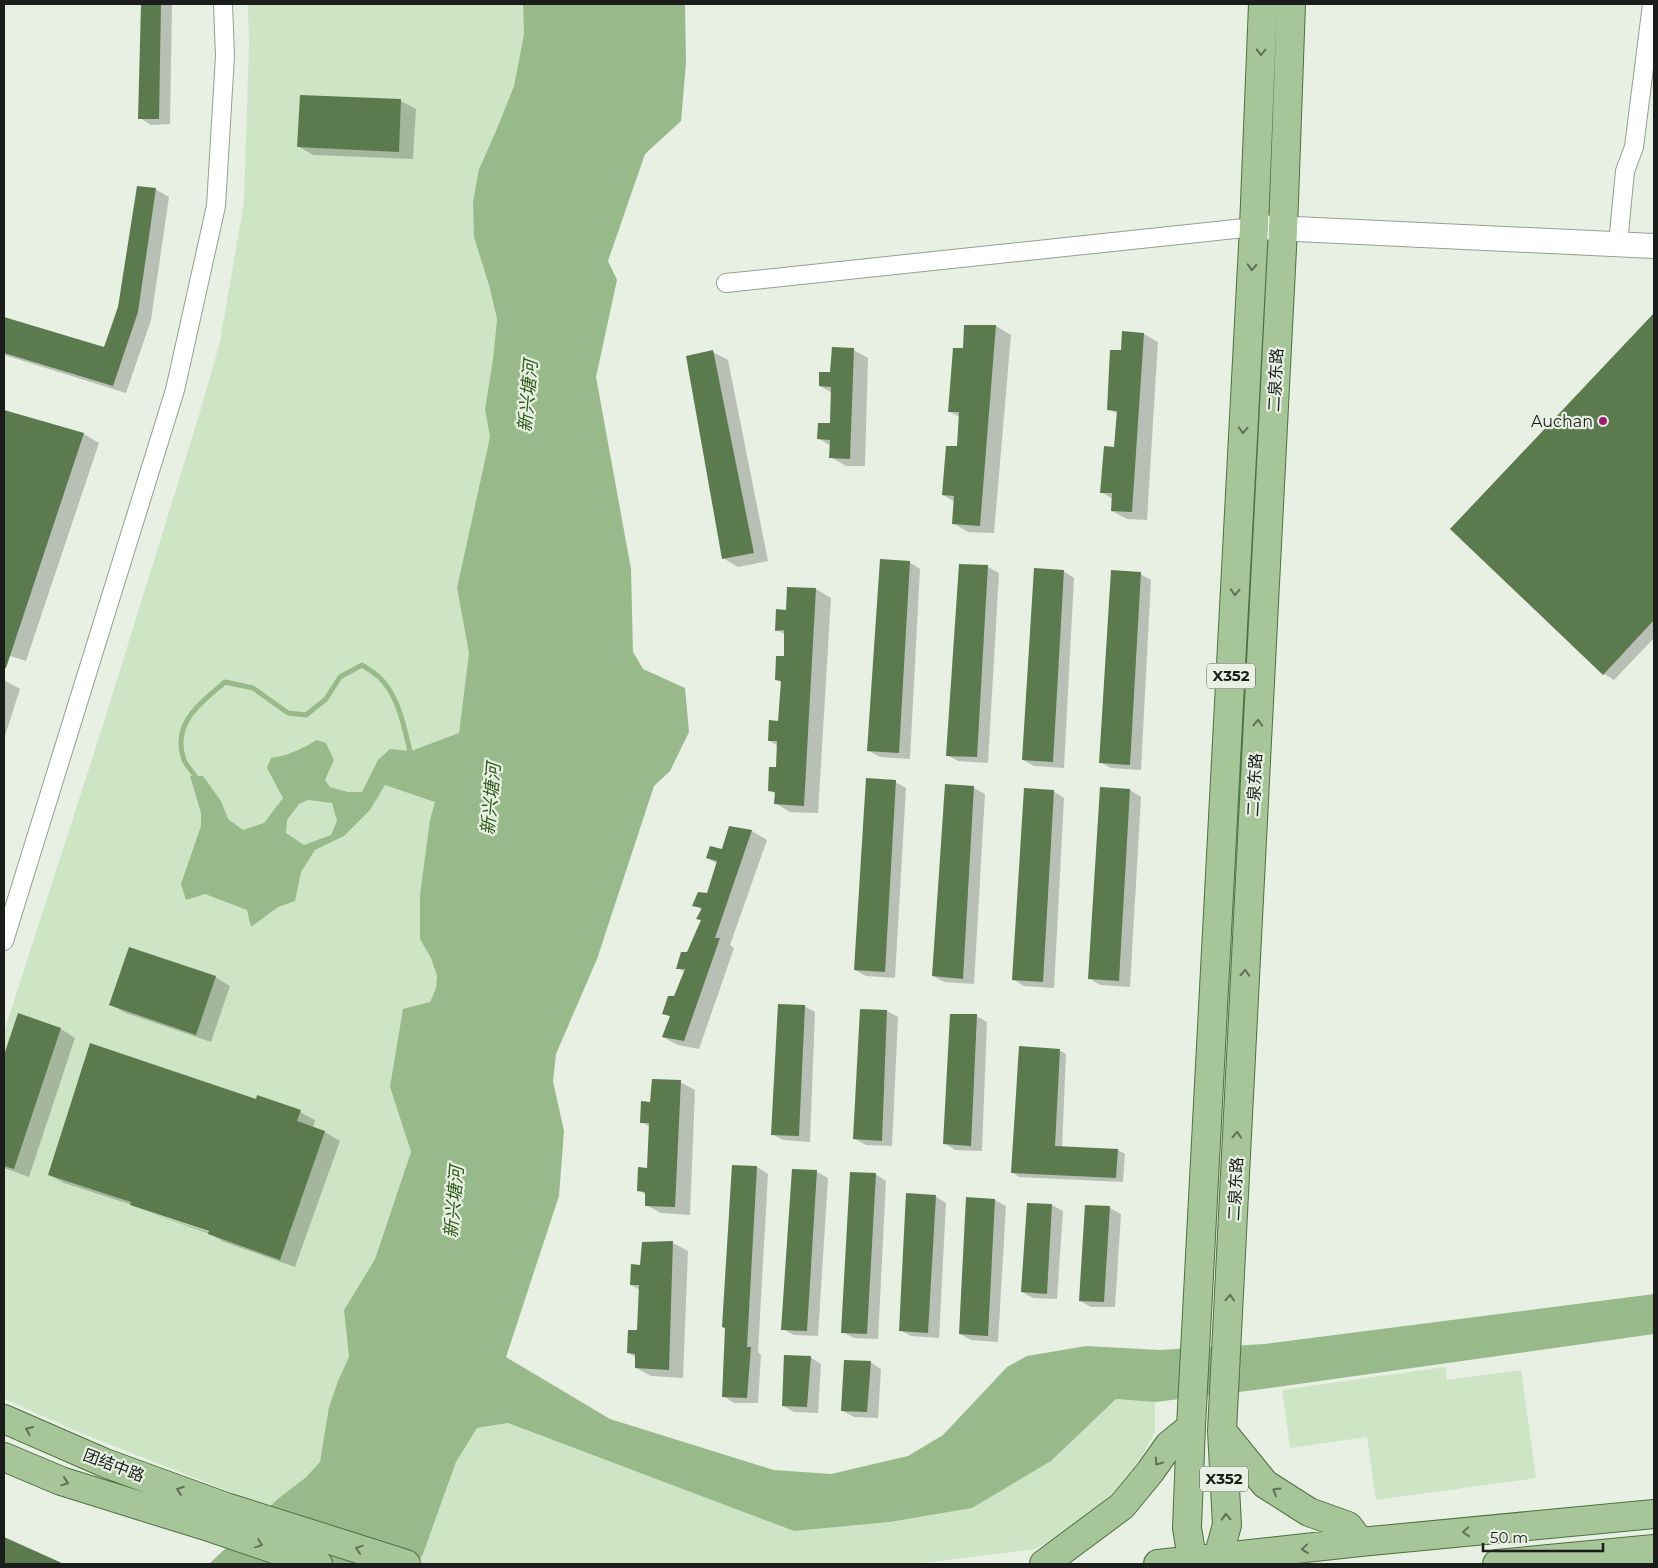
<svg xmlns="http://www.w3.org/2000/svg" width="1658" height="1568" viewBox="0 0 1658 1568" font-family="Montserrat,'Noto Sans SC',sans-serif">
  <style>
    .green { fill: #cee5c5 }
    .water { fill: #98ba8a; fill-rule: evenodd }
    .shadow { fill: #0003 }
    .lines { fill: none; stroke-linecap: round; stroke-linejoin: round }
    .stream { stroke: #98ba8a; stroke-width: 5 }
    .building { fill: #5b7b4e }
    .street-casing { stroke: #969f93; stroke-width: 20 }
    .secondary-casing { stroke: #969f93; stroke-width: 26 }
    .primary-casing { stroke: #4e713f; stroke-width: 30 }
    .street { stroke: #fff; stroke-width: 18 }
    .secondary { stroke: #fff; stroke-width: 24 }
    .primary { stroke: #a6c598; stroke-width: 28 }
    .oneway { stroke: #607158 }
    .poi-dot { fill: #9e1d70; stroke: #e7f0e3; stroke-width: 2 }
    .labels { text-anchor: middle; stroke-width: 4.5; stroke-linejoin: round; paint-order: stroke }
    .shield { fill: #e7f0e3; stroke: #585c56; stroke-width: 1 }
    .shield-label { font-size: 15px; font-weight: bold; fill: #1a1d19 }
    .street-label { font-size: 16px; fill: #1a1d19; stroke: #e7f0e3 }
    .poi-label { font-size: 16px; fill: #1a1d19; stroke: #e7f0e3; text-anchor: end }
    .water-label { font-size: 18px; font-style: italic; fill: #2d5917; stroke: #e7f0e3 }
  </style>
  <rect width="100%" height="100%" fill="#e7f0e3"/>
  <path class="green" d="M248 4H523L524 34 514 86 496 131 479 169 489 285 497 319 493 359 485 409 490 437 457 588 469 653 431 957 437 976 436 988 390 1087 411 1152 375 1259 344 1310 349 1357 320 1462 274 1509 83 1434 4 1399V1032L103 725 200 412 220 342 244 202 249 44Z
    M1445 1367 1447 1380 1521 1370 1536 1478 1376 1500 1367 1437 1290 1448 1282 1390Z
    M1116 1399 1155 1402V1432L1141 1458 1112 1494 1075 1528 1035 1549 915 1564H417L423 1554 456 1462 477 1428 508 1423 794 1531 890 1522 972 1508 1051 1461Z"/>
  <path class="water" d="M523 4H685L686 63 681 121 645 154 608 261 617 280 596 377 631 569 633 652 643 669 685 688 689 732 670 771 654 786 597 959 556 1054 553 1081 564 1131 559 1196 506 1357 610 1419 774 1470 831 1474 908 1456 943 1435 1007 1367 1027 1356 1086 1346 1159 1350 1265 1344 1654 1294V1334L1263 1389 1155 1402 1116 1399 1051 1461 972 1508 890 1522 794 1531 508 1423 477 1428 456 1462 423 1554 417 1564H209L279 1498 305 1478 320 1462 329 1407 338 1381 349 1357 344 1310 375 1259 411 1152 390 1087 403 1009 430 1002 436 988 437 976 431 958 420 939V895L430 820 435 802 385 785 370 810 344 836 315 850 301 872 295 901 278 907 251 927 247 910 205 894 186 900 181 884 201 826V813L190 776H203L221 801 228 819 243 830 264 823 283 798 267 768 271 758C288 756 303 748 317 740L326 743 334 760 325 780 330 787 348 792H362L378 760 390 749 411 751 459 733 469 653 457 588 490 437 485 409 493 359 497 319 489 285 474 237 473 202 479 169 496 131 514 86 524 34ZM308 800 332 803 337 821 331 835 304 845 286 833 287 820 299 804Z"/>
  <path class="shadow" d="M142 4H172L170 124 151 125 140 118Z
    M401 101 416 109 413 159 313 155 298 146Z
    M155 189 169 197 151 320 126 393 4 355V319L105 348Z
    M1654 315V638L1614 680 1604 674 1452 529Z
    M966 326H996L1011 335 994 533 968 532 953 523 955 502 943 495 958 448 960 417 950 412 964 349Z
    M1144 334 1158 342 1147 520 1127 519 1112 511 1113 499 1101 492 1115 448 1118 414 1108 409 1122 351Z
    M854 350 868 358 865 466H846L831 457V446L818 438 831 424 832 393 820 386Z
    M713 352 728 360 768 561 738 567 723 558Z
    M4 411 84 434 99 443 26 661 4 654Z
    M909 562 920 569 910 759 880 757 869 751Z
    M960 565 988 567 999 573 988 763 958 761 947 755Z
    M1063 571 1074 578 1064 768 1034 766 1023 760Z
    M1140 574 1151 580 1141 770 1111 768 1100 762Z
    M816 589 831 598 818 813 790 812 775 803 776 794 769 790 778 768V746L770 741 780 722 782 683 776 679 785 657 786 635 777 630 787 611Z
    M4 680 20 689 4 739Z
    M895 782 906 788 895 978 866 976 855 970Z
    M974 788 985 794 974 984 944 982 933 976Z
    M1130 790 1141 797 1130 987 1100 985 1089 978Z
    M1053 791 1064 798 1054 988 1024 986 1013 979Z
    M730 828 752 831 767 840 730 945 734 948 699 1049 678 1045 663 1037 671 1017 664 1013 675 998 685 972 677 968 688 953 702 920 698 918 702 910 694 905 708 895 718 864 707 858 723 850Z
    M215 977 230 986 211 1042 126 1013 111 1005Z
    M804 1006 815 1012 810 1142 783 1140 772 1134Z
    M862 1010 887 1011 898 1017 892 1146 866 1145 855 1139Z
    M19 1015 61 1029 75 1038 29 1177 4 1168V1059Z
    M976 1016 987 1022 982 1151 955 1150 944 1143Z
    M1059 1050 1066 1054 1062 1148 1118 1150 1125 1154 1123 1182 1019 1177 1012 1172Z
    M680 1082 695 1090 690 1215 661 1213 646 1205V1195L638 1190 648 1169 650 1127 641 1122 651 1103Z
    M258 1096 300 1112 315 1120 313 1128 325 1132 340 1141 295 1267 224 1242 210 1234 142 1210 215 1234 216 1232 64 1183 49 1175 257 1101Z
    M757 1167 768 1174 758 1352 761 1355 758 1403H734L723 1396Z
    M817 1172 828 1178 818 1336 794 1335 783 1329Z
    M875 1174 886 1181 878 1339 854 1338 843 1332Z
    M935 1196 946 1203 939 1338 911 1336 900 1330Z
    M967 1198 995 1200 1006 1206 998 1342 971 1340 960 1334Z
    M1052 1205 1063 1211 1057 1299 1033 1298 1022 1292Z
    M1086 1207 1110 1208 1121 1214 1115 1307H1091L1080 1301Z
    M673 1243 688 1251 683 1378 651 1376 636 1368V1357L628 1353 638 1332 640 1290 631 1285Z
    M810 1357 821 1364 818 1413 794 1412 783 1406Z
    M870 1362 881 1369 878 1418 854 1417 843 1411Z
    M4 1538 61 1564H4Z"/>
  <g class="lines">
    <path class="stream" d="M195 776C192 771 186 765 184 760 171 723 201 703 225 682L253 688 288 713 306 715 326 699 340 677 362 665C367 668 373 672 378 676 398 694 404 726 410 751"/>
  </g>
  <path class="building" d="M141 4H161L159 119H138Z
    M300 95 401 99 399 152 297 147Z
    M137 186 156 188 138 312 113 386 4 353V317L104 347 118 307Z
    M1654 313V620L1603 675 1450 529Z
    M964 325H996L980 526 952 524 954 496 942 495 946 446H957L959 412H948L953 348H963Z
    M1122 331 1144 333 1132 512 1111 511 1112 493H1100L1104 446 1114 447 1117 411 1107 410 1110 350H1121Z
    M832 347 854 348 850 459 829 458 830 440 817 439 818 423H830L831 387 819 386V372H830Z
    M713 350 754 553 722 559 686 356Z
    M4 410 84 433 6 668H4Z
    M880 559 910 561 899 753 867 751Z
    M959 564 988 565 977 757 946 756Z
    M1034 568 1064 570 1053 762 1022 760Z
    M1111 570 1141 572 1130 765 1099 763Z
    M787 587 816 588 804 806 774 804 775 792 768 791 769 767H776L777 741H768L769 720 778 721 781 681 775 680 776 656H784V630L775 631 776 609 786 610Z
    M866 778 896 780 885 972 854 970Z
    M945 784 974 786 963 979 932 976Z
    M1100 787 1130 789 1119 981 1088 979Z
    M1024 788 1054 790 1043 982 1012 980Z
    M729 826 752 830 715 938H720L684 1041 662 1037 670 1016 662 1014 668 996H674L685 969H676L681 952H687L701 920 696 919 702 908 692 906 698 892 707 893 717 861 706 858 710 846 722 849Z
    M129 947 216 976 196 1035 109 1005Z
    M778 1004 805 1005 799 1136 771 1135Z
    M860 1009 887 1010 882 1141 853 1139Z
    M18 1013 61 1028 14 1169 4 1166V1055Z
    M950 1014H977L971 1146 943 1144Z
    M90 1043 256 1099 257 1095 301 1110 297 1121 325 1131 280 1260 208 1234 209 1231 130 1205 131 1202 48 1175Z
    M1019 1046 1060 1049 1055 1146 1118 1149 1116 1178 1011 1173Z
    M652 1079 681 1080 675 1207 645 1206V1192L637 1191 638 1167 647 1168 649 1123H640L641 1101 650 1102Z
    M732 1165 757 1166 747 1347H751L747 1398 722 1397 725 1328 722 1327Z
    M792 1169 817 1170 807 1331 781 1330Z
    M850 1172 876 1173 867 1334 841 1333Z
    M906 1193 936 1195 928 1333 899 1331Z
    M966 1197 995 1199 988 1336 959 1334Z
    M1027 1203 1052 1204 1047 1294 1021 1292Z
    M1085 1205 1110 1206 1104 1302 1079 1301Z
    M673 1241 669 1370 635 1368V1354L627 1353 628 1330H637L639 1285H630L631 1264 640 1265 642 1242Z
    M784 1355 811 1356 807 1407 782 1406Z
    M844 1360 871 1361 867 1412 841 1411Z
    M4 1537 64 1564H4Z"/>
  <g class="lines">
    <g class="street-casing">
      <path id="street" d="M1618 244 1625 171 1634 147 1652 4
        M726 283 1254 227
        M4 941 175 390 216 206 225 56 223 4"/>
    </g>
    <g class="secondary-casing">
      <path id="secondary" d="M1254 227 1654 246"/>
    </g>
    <g class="primary-casing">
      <path id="primary" d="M4 1419 105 1463 226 1507 406 1564
        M1222 1431 1265 1484 1309 1512 1348 1526 1360 1542
        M4 1457 61 1481 212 1528 318 1564
        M1044 1564 1122 1506 1150 1472 1169 1445 1191 1427
        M1158 1564 1360 1542 1654 1514
        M1193 1564 1187 1528 1191 1427 1254 227 1263 4
        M1216 1564 1227 1525 1222 1431 1283 229 1291 4
        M1497 1564 1654 1549"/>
    </g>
    <use href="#street" class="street"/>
    <use href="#secondary" class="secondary"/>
    <use href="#primary" class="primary"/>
  </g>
  <defs><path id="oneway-chevron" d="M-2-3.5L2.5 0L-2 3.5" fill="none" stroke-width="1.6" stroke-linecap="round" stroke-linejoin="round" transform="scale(1.25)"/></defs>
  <g class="oneway">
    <use href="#oneway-chevron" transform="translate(1261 52) rotate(92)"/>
    <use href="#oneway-chevron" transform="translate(1252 267) rotate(93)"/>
    <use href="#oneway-chevron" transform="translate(1243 430) rotate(93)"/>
    <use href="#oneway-chevron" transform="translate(1235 592) rotate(93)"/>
    <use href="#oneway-chevron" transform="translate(1258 723) rotate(-87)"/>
    <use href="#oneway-chevron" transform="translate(1245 973) rotate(-87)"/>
    <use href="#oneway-chevron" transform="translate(1237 1135) rotate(-87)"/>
    <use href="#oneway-chevron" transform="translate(1230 1298) rotate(-87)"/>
    <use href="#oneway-chevron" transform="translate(29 1430) rotate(-156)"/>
    <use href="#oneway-chevron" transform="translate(1158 1462) rotate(125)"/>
    <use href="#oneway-chevron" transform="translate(65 1482) rotate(18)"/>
    <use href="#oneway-chevron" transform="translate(180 1490) rotate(-160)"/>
    <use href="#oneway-chevron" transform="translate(1276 1491) rotate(-149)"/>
    <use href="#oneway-chevron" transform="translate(1226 1517) rotate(-92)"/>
    <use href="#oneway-chevron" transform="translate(1466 1532) rotate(175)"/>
    <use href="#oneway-chevron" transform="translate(259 1544) rotate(19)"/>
    <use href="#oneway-chevron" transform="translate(359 1549) rotate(-162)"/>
    <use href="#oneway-chevron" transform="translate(1305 1549) rotate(174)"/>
  </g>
  <circle class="poi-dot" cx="1603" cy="421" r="5"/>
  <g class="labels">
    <g class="shield">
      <rect x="1207" y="663.5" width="48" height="25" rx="4"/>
      <rect x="1200" y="1466.5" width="48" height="25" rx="4"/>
    </g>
    <g class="shield-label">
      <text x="1231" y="681">X352</text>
      <text x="1224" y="1484">X352</text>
    </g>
    <g class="street-label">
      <text transform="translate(1275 380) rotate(-87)" y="6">二泉东路</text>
      <text transform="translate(1254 785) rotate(-87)" y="6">二泉东路</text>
      <text transform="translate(1235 1189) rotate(-87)" y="6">二泉东路</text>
      <text transform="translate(114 1465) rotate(21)" y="6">团结中路</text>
    </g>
    <g class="poi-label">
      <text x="1593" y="427">Auchan</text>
    </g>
    <g class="water-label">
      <text transform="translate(528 396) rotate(-85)" y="6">新兴塘河</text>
      <text transform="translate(491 799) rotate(-85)" y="6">新兴塘河</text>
      <text transform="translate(454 1202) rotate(-85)" y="6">新兴塘河</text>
    </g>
  </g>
  <rect width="1658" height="1568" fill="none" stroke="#1a1d19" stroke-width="10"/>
  <path d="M1483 1543v8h120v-8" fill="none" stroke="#1a1d19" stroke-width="2.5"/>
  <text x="1490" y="1543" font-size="15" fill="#1a1d19" stroke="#e7f0e3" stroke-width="4" paint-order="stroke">50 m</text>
</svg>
